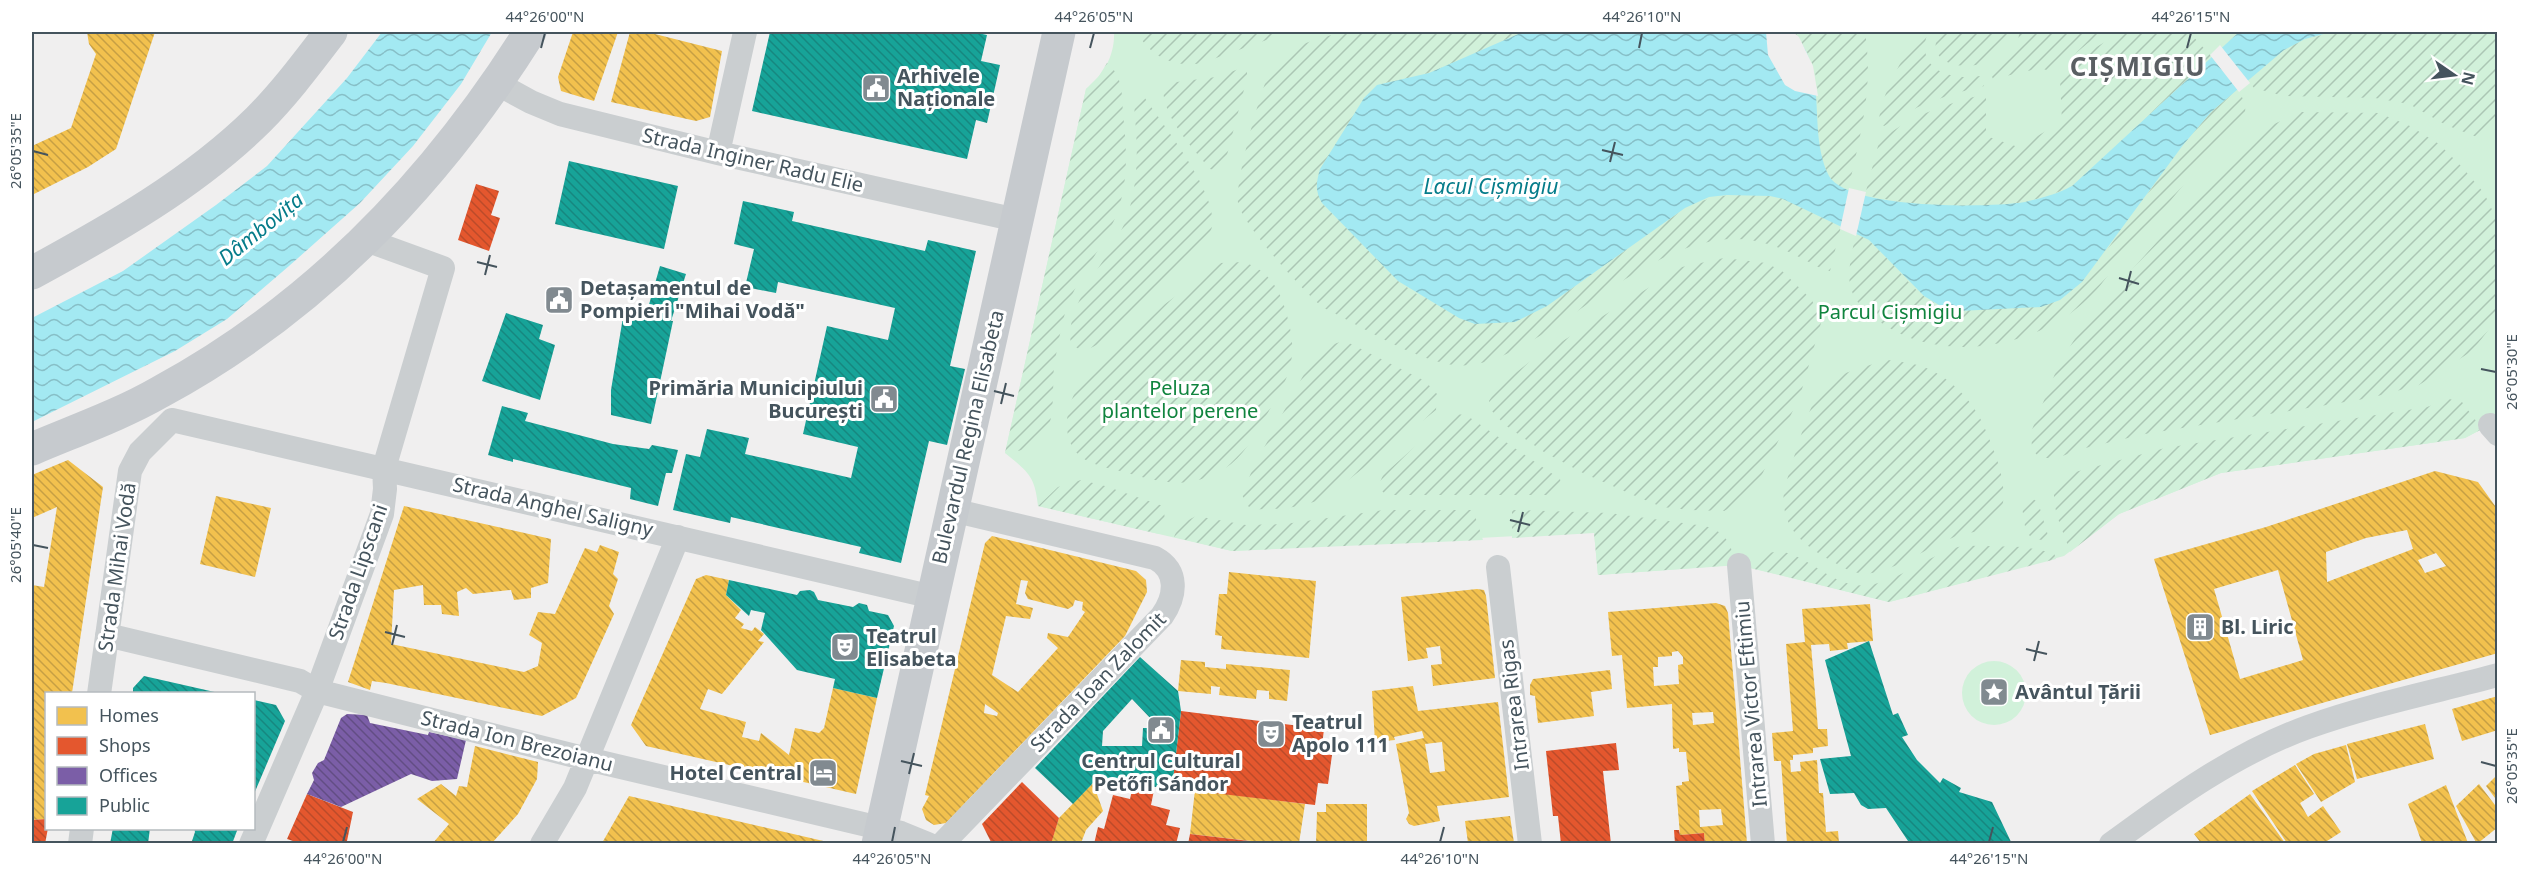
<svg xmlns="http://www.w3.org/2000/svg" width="2529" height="875" viewBox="0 0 2529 875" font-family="'Noto Sans',sans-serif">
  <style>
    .green { fill: #d1f1da }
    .garden { fill: url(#garden-furrows) }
    .water { fill: url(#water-waves) }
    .pier { fill: #f0efef }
    .homes { fill: url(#homes-back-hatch); fill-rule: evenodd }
    .shops { fill: url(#shops-back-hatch) }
    .offices { fill: url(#offices-back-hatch) }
    .public { fill: url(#public-back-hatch); fill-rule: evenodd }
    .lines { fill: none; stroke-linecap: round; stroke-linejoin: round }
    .street { stroke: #caced0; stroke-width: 24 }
    .primary { stroke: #c6cace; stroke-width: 33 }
    .ticks { fill: none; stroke: #45545d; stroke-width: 2 }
    .labels { text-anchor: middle; stroke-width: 6; stroke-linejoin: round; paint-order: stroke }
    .poi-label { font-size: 20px; font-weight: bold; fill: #45545d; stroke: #fff; text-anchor: start }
    .street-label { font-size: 20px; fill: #45545d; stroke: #fff }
    .park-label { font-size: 20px; fill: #10843e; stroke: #fff }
    .water-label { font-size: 21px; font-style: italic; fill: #057c8a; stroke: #fff }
    .district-label { font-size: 26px; font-weight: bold; letter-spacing: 1.5px; fill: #5a5f63; stroke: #fff }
    .neatline { fill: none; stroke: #45545d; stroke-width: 2 }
    .ticks-label { font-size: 15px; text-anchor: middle; fill: #45545d }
  </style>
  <defs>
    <pattern id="garden-furrows" width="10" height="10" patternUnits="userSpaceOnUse" patternTransform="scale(1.5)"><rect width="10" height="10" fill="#d1f1da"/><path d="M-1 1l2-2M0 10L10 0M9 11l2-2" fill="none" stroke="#abc6b4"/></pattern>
    <pattern id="water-waves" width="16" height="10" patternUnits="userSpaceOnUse" patternTransform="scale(1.5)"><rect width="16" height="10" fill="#a3e9f2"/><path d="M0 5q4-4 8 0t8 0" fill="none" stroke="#87bfc7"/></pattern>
    <pattern id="homes-back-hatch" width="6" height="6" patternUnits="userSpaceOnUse" patternTransform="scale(1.5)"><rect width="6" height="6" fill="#f2c14e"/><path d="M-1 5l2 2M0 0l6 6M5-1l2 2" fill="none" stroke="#c69f44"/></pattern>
    <pattern id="shops-back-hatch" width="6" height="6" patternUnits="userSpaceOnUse" patternTransform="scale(1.5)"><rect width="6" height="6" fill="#e4572e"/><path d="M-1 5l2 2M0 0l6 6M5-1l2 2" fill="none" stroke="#bb4b2a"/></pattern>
    <pattern id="offices-back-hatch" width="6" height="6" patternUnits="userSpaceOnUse" patternTransform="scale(1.5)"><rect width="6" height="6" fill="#7b5ea7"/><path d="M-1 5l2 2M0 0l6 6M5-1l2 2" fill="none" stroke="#624d84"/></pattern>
    <pattern id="public-back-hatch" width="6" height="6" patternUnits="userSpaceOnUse" patternTransform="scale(1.5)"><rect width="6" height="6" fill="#17a398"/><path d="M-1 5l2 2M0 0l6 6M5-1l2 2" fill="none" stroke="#17877f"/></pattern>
  </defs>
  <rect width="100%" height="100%" fill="#f0efef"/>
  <path class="green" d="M1114 32H2497L2498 416 2482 429 2465 438 2221 473 2119 514 2064 556 1889 602 1739 565 1598 575 1594 532 1232 551 1038 506C1035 476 1028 472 1005 453L1086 89C1104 74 1115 55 1114 32Z
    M1962 693a32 32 0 1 1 64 0a32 32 0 1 1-64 0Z"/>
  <path class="garden" d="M1137 32H1289L1202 63C1175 68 1150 57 1137 32Z
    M1345 32 1520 33C1491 46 1461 60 1431 72 1406 83 1384 75 1364 98L1322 203 1398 281 1418 295 1547 306 1685 208C1710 195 1749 190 1777 196 1798 201 1821 216 1841 226L1830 271C1820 269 1811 263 1801 258 1782 248 1759 239 1736 239 1659 238 1582 316 1515 350 1496 359 1474 368 1453 365 1410 358 1363 327 1324 308 1306 295 1242 224 1238 203 1235 181 1260 92 1270 71 1274 64 1279 57 1285 53 1298 44 1329 35 1345 32Z
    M1793 32H1865C1874 89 1860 135 1848 191 1807 176 1822 111 1816 77 1813 61 1804 44 1793 32Z
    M1919 32H1928C1914 69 1950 81 1980 76L1984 86 1952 94 1918 107 1884 126 1879 123C1879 97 1905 54 1919 32Z
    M1941 32H2008C2007 82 1912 72 1941 32Z
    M2019 32H2106L2088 43 2053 72 2040 68 1993 79 1990 72C2006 63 2019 51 2019 32Z
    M2122 32H2189L2212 57 2072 186C2011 216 1930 209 1865 195L1879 142C1908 116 1948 103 1986 94V136L2018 147 2062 122 2060 79 2093 49Z
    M2331 32H2497V128L2477 137 2446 125 2409 104 2375 98 2284 96 2254 88 2248 80 2294 44Z
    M1107 63C1123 76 1122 94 1123 113 1127 153 1130 191 1110 229 1096 257 1074 283 1065 313 1060 331 1057 349 1054 367 1052 388 1056 421 1043 438 1034 449 1018 451 1005 453L1086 89 1099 76Z
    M1239 69 1247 71V78L1227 155 1224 165 1218 171 1210 169C1192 147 1163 118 1163 88L1169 83 1216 77Z
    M2237 90C2244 98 2248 108 2243 119 2236 134 2199 166 2185 183 2162 211 2139 239 2115 266 2105 279 2095 294 2082 304 2032 348 1944 363 1886 326 1841 297 1846 280 1856 233 1887 249 1899 278 1925 297 1935 304 1948 308 1960 311L2093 269 2183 145 2211 112Z
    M1140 97 1145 98C1163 125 1223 199 1211 230 1201 255 1172 276 1153 295 1132 314 1110 344 1082 351L1071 344C1063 301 1116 254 1128 214 1138 182 1138 151 1135 118 1134 110 1134 102 1140 97Z
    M2301 112 2379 113 2410 126 2439 144 2462 167 2484 193 2497 220V310L2490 328 2472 351 2419 385 2370 398 2145 434 2081 449 2057 458H2042L2036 454 2032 448 2031 432 2059 364 2086 321 2233 157 2263 129Z
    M1724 258 1766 263 1782 271 1812 300 1821 323 1800 396 1756 487 1734 506 1724 511 1690 510 1662 507 1633 495 1583 473 1544 452 1505 425 1490 409 1489 401 1497 387 1532 360 1682 267Z
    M1243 262C1274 271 1284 299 1290 328 1297 363 1287 380 1270 409 1259 428 1248 450 1231 464 1219 473 1204 480 1189 482 1170 485 1145 478 1127 473 1114 469 1095 466 1084 459 1059 443 1065 406 1079 386L1165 304 1221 263Z
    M1345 341 1425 381 1437 394 1436 410 1327 497C1301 508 1279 510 1250 509L1242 495 1253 468 1310 363C1319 350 1329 344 1345 341Z
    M1888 360C1900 362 1913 363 1924 367 1952 378 1976 404 1986 431 1996 455 2013 494 1997 519 1987 534 1966 531 1952 538 1926 548 1900 568 1872 573 1856 576 1844 568 1830 560 1800 543 1780 526 1784 489 1792 467 1809 399 1824 386 1842 371 1867 366 1888 360Z
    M2449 399 2462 402 2482 429 2465 438 2221 473 2119 514 2070 552C2064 531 2041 491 2064 475L2165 448 2427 407Z
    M1455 414 1466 415 1560 479 1562 489 1554 495H1386L1378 487 1383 475 1444 421Z
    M1081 480 1105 486 1163 506 1165 519 1159 534 1038 506 1058 487Z
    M2031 498 2038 502 2050 542 2033 538 2026 533 2022 507 2025 502Z
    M1384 510H1473L1483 540 1232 551 1174 537 1179 525 1196 516 1246 525 1285 524Z
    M1512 510 1609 513 1705 526C1726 532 1733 545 1734 565L1598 575 1594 533 1512 538Z
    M1986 546 2024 547 2054 553 2056 559 1889 602 1750 568C1784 525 1817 580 1855 585 1889 590 1927 555 1958 547 1966 545 1977 546 1986 546Z"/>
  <path class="water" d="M382 32H492L461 84 413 146 360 203 289 266 227 319 175 351 32 422V318L123 271 216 205 267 166 347 78Z
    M1523 32H1793C1830 73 1807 127 1828 174 1844 210 1989 208 2025 202 2042 198 2057 194 2072 186L2239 32H2331L2305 39 2284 50 2211 112 2183 145 2082 282 2060 300 2041 307 1959 311 1939 305 1924 296 1869 240 1783 199 1770 196 1727 195 1709 197 1685 208 1547 306 1515 322 1475 324 1459 318 1398 281 1322 203C1315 191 1316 183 1320 169L1364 98 1377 85 1429 73Z"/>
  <path class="pier" d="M1766 32H1793L1799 37 1813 66 1818 96 1795 91 1785 85 1768 55Z
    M2220 45 2250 83 2239 92 2210 55Z
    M1849 188 1866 192 1856 236 1840 229Z"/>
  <path class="homes" d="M87 32H155L116 149 88 167 32 195V146L71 128 96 54 89 44Z
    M573 32H618L594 101 561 91 558 77Z
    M630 32H647L722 51 710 117 696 121 611 102Z
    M68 460 103 487 72 693H46V819L32 820V585L44 587 57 507 32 518V475Z
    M2435 471 2478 482 2498 510V653L2210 735 2154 559 2266 527ZM2407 530 2413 549 2327 582 2326 552 2366 538ZM2436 553 2446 566 2425 573 2418 560ZM2278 570 2303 660 2240 679 2214 589Z
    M216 496 271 508 255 577 200 564Z
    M404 506 551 539 548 583 531 588V598L514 600 511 590 473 594 466 588 457 592 459 616 442 614 441 605H424L423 585 394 590 391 644 524 672 538 666 542 643 529 635 538 612 555 614 585 548 597 552 600 545 619 552 613 574 618 579 609 606 614 614 576 698 542 716 386 683 372 681 370 690 348 682Z
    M992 536 1136 571 1146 580 1147 592 1125 636 946 823 934 825 926 820 922 809 929 796 925 795 985 543ZM1021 580 1028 581 1025 593 1028 599 1068 609 1073 606 1075 600 1083 602 1082 610 1085 612 1068 637 1048 633 1047 638 1058 648 1018 692 992 675 1006 616 1030 619 1033 608 1016 604ZM985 704 998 713 997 716 984 713Z
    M1229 572 1316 581 1309 658 1221 649 1222 636 1215 635 1219 594H1227Z
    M706 575 729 580 726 595 741 610 735 618 744 624 741 628 752 631 755 627 764 634 758 641 764 642 722 694 708 689 700 709 746 722 742 737 759 741 761 733 789 755 795 728 819 733 824 728 833 688 877 698 856 794 646 746 631 725 696 579Z
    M1477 589 1484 590 1486 596 1495 678 1433 686 1431 665 1442 664 1440 646 1426 648 1428 658 1408 661 1401 597Z
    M1716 603 1725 606 1728 613 1747 843H1705L1704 833 1680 835 1676 786 1682 785V782L1689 781 1686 752H1679V748L1673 749 1672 704 1627 708 1622 655 1612 656 1608 612ZM1678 651 1683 657V664L1678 665 1679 684 1654 686 1653 667H1658V657L1672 656V652ZM1713 712 1714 723 1693 725 1692 713ZM1721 809 1723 825 1700 827 1699 810Z
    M1870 604 1873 641 1847 643 1848 649 1830 651 1829 644 1811 645 1818 729H1827L1828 746 1813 748V753L1793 755V760H1790L1791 772 1801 771 1800 762 1817 760 1819 793H1823L1826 832 1838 831 1839 843H1787L1781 761H1774L1772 733 1793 731 1786 644 1805 642 1802 609Z
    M1181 660 1205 662V667L1226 669V664L1290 670 1287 701 1269 699V691L1257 690 1256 699 1219 695 1220 687 1211 686V694L1178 691Z
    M1610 670 1612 689 1591 692 1594 716 1538 723 1535 696 1530 695V685L1533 679Z
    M1413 686 1418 711 1498 702 1509 797 1437 806 1440 821 1414 826 1409 824 1406 819 1409 813 1396 744 1424 738 1422 731 1394 737 1395 740 1375 742 1372 691ZM1442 742 1445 771 1430 773 1425 744Z
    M2498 696V730L2462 741 2452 709Z
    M2425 724 2434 759 2357 779 2347 744Z
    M2346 745 2355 782 2321 802 2296 764 2314 754Z
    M475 746 538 762 537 779 518 814 492 843H433L449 824 417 799 441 784 456 796 459 786 467 787Z
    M2295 765 2314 794 2300 803 2308 817 2323 806 2341 832 2324 843H2287L2252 791Z
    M2498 774V802L2486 786Z
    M1093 783 1103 811 1086 830 1081 843H1051L1059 818Z
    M2479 784 2498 809V827L2477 844 2456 806Z
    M2446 785 2468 843H2422L2408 804Z
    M1195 790 1305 804 1299 843H1269L1190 834Z
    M2250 794 2285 843H2201L2194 834Z
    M629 796 832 843H602Z
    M1326 804H1367V843H1316L1317 812H1326Z
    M1510 816 1514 843H1468L1465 821Z"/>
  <path class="shops" d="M476 184 499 191 491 215 500 218 489 251 458 240Z
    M1181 711 1324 729 1321 754 1332 755 1328 784 1318 783 1315 805 1172 788Z
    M1616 743 1619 770 1603 771 1611 844H1561L1558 816H1553L1546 751Z
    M1022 782 1059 818 1051 844H992L982 824Z
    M1133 786 1154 790 1151 805 1170 810 1166 825 1180 828 1176 844H1094L1098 827 1104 829 1113 795 1130 799Z
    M307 794 353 812 347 841 343 844H302L287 839Z
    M46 819 48 828 45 844H32V820Z
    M1674 830H1679L1680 835 1704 833 1705 844H1675Z
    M1190 834 1258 842V844H1188Z"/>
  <path class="offices" d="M347 714 367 715 370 723 428 735 429 732 466 740 457 779 432 781 411 774 341 807 307 794 314 780 312 773 318 763 324 760 341 718Z"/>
  <path class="public" d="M770 32H973L987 35 981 61 1000 65 987 123 976 120 967 159 752 111Z
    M569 161 678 186 664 249 555 224Z
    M743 201 794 212 792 221 925 251 928 240 976 251 950 366 965 369 947 445 929 441 901 563 859 553 861 547 731 517 730 523 673 510 686 454 700 457 707 429 749 438 745 454 851 478 858 447 803 434 827 326 888 340 895 308 778 282 776 293 745 287 754 249 734 244Z
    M660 266 686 274 671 321H673L651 424 611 415V390L624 311 646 315Z
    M506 313 543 325 539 339 555 345 540 400 482 381Z
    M502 406 528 413 525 421 613 444 649 449 652 445 678 450 672 473H666L658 506 630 499 631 488 513 459V462L488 455Z
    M729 580 797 595 800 591 810 590 814 592 818 600 853 607 859 603 867 605 869 611 888 615 894 626 877 698 833 688 835 679 797 670 761 630 765 613 751 610 749 616 726 595Z
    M1869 641 1893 715 1898 713 1908 735 1902 737 1917 760 1940 783 1943 778 1961 788 1959 792 1992 802 2012 844H1910L1886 808 1868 809 1861 805 1854 793 1830 794 1820 759 1851 756 1825 660Z
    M1140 657 1178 691 1181 711 1172 788 1093 783 1073 804 1035 768ZM1132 699 1153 721V728H1143L1142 746H1102L1103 731Z
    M144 676 219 693V694H133V688Z
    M254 700 276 705 285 721 254 794Z
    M113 828H150L148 844H110Z
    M194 828H238L232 844H191L195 832Z"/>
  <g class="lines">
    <path class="street" d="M496 83 531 102 560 114 718 153 1017 220
      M718 153 745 32
      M172 420 933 597
      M2490 425 2498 434
      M1739 565 1763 844
      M1498 567 1530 844
      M107 635 300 681 317 691 587 759 901 833 928 844
      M99 694 130 471 140 452 172 420
      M80 844 82 828
      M251 844 317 691 382 514 385 489 384 468 443 268 366 240
      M542 844 575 788 678 537
      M942 844 1162 616C1176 596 1179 571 1155 558L952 510
      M2111 844C2172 799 2236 753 2308 727 2369 705 2434 692 2498 675"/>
    <path class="primary" d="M32 273C111 230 193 184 258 120 285 93 308 62 331 32
      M32 449C74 431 120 415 160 392 315 308 437 180 530 32
      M878 844 1059 32"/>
  </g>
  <path class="ticks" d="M541 48 545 33M1090 48 1094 33M1639 48 1642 33M2187 48 2191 33M1602 150 1623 155M33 151 48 155M1610 162 1615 142M477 262 497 267M485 275 490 255M2119 278 2139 284M2126 291 2131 271M2481 369 2496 372M994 391 1014 396M1001 404 1006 383M1510 520 1530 525M1518 532 1523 512M33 545 48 548M385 632 405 637M392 645 397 625M2026 649 2047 654M2034 661 2039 641M901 761 922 766M2481 762 2496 766M909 774 914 753M343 842 347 827M892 842 895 827M1440 842 1444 827M1989 842 1993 827"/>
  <defs>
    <g id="civic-square" transform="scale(1.5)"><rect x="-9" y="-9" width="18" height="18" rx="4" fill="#818a90" stroke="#fff"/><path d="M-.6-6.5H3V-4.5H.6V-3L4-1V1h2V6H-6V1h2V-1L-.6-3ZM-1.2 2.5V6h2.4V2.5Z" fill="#fff"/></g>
    <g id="building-square" transform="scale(1.5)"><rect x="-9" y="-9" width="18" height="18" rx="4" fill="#818a90" stroke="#fff"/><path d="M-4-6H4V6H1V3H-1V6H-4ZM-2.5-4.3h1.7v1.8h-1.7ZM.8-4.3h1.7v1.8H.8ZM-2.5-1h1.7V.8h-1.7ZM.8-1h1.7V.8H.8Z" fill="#fff"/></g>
    <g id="theatre-square" transform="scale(1.5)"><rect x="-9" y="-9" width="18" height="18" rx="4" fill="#818a90" stroke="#fff"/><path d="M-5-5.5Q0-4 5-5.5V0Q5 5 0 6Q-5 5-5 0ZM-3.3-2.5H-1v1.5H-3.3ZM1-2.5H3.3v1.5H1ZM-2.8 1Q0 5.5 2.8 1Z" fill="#fff"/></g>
    <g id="sight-square" transform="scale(1.5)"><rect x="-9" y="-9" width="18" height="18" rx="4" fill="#818a90" stroke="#fff"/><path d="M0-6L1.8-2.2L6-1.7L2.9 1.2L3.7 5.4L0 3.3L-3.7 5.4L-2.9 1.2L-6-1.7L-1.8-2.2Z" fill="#fff"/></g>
    <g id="hotel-square" transform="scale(1.5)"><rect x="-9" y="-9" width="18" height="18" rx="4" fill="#818a90" stroke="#fff"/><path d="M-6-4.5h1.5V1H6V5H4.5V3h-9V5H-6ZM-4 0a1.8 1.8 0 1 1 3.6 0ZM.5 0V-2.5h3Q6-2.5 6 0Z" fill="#fff"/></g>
  </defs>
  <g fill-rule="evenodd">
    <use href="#civic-square" x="876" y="88"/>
    <use href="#civic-square" x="559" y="300"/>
    <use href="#civic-square" x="884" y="399"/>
    <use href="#building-square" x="2200" y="627"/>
    <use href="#theatre-square" x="845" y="647"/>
    <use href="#sight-square" x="1994" y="692"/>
    <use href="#civic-square" x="1161" y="730"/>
    <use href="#theatre-square" x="1271" y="734"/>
    <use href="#hotel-square" x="823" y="773"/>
  </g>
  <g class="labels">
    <g class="poi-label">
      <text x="897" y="83">Arhivele<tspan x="897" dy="23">Naționale</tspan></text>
      <text x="580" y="295">Detașamentul de<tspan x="580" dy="23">Pompieri "Mihai Vodă"</tspan></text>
      <text x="863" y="395" text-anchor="end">Primăria Municipiului<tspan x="863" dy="23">București</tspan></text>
      <text x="2221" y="634">Bl. Liric</text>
      <text x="866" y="643">Teatrul<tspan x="866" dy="23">Elisabeta</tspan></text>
      <text x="2015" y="699">Avântul Țării</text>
      <text x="1292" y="729">Teatrul<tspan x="1292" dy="23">Apolo 111</tspan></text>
      <text x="1161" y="768" text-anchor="middle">Centrul Cultural<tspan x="1161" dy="23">Petőfi Sándor</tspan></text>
      <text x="802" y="780" text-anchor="end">Hotel Central</text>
    </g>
    <g class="street-label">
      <text transform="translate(753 160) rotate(13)" y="7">Strada Inginer Radu Elie</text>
      <text transform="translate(968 437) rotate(-77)" y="7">Bulevardul Regina Elisabeta</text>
      <text transform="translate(553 507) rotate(13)" y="7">Strada Anghel Saligny</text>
      <text transform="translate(117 567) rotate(-82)" y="7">Strada Mihai Vodă</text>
      <text transform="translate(358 572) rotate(-71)" y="7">Strada Lipscani</text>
      <text transform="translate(1098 682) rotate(-46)" y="7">Strada Ioan Zalomit</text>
      <text transform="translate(1751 704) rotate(-95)" y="7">Intrarea Victor Eftimiu</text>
      <text transform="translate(1514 705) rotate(-97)" y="7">Intrarea Rigas</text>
      <text transform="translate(517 741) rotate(14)" y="7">Strada Ion Brezoianu</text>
    </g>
    <g class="park-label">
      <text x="1890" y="319">Parcul Cișmigiu</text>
      <text x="1180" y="395">Peluza<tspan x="1180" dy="23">plantelor perene</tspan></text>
    </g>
    <g class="water-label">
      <text x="1491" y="194">Lacul Cișmigiu</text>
      <text transform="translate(261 229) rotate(-39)" y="7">Dâmbovița</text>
    </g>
    <g class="district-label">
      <text x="2138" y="76">CIȘMIGIU</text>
    </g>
  </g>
  <rect width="2529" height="875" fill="none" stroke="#ffffff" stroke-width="66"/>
  <rect x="45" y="692" width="210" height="138" fill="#ffffff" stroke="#b5bbbe" stroke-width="1.5"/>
  <rect x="57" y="707" width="30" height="18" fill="#f2c14e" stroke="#b5bbbe" stroke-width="1.5"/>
  <text x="99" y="722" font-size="18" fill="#45545d">Homes</text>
  <rect x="57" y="737" width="30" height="18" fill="#e4572e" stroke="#b5bbbe" stroke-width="1.5"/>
  <text x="99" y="752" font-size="18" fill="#45545d">Shops</text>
  <rect x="57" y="767" width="30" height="18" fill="#7b5ea7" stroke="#b5bbbe" stroke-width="1.5"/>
  <text x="99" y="782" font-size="18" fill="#45545d">Offices</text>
  <rect x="57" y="797" width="30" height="18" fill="#17a398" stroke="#b5bbbe" stroke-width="1.5"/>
  <text x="99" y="812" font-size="18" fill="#45545d">Public</text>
  <g transform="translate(2454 75) rotate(104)" stroke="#ffffff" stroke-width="4.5" paint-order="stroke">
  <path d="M0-4.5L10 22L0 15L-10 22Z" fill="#45545d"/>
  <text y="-9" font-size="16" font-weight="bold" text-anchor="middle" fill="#45545d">N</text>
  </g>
  <rect x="33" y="33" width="2463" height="809" class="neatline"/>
  <g class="ticks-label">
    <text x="545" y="22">44°26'00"N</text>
    <text x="1094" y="22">44°26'05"N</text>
    <text x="1642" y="22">44°26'10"N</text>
    <text x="2191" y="22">44°26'15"N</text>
    <text transform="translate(16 151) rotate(-90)" y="5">26°05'35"E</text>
    <text transform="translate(2512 372) rotate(-90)" y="5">26°05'30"E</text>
    <text transform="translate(16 545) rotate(-90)" y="5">26°05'40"E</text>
    <text transform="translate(2512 766) rotate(-90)" y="5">26°05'35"E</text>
    <text x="343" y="864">44°26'00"N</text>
    <text x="892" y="864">44°26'05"N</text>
    <text x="1440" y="864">44°26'10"N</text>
    <text x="1989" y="864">44°26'15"N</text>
  </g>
</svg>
